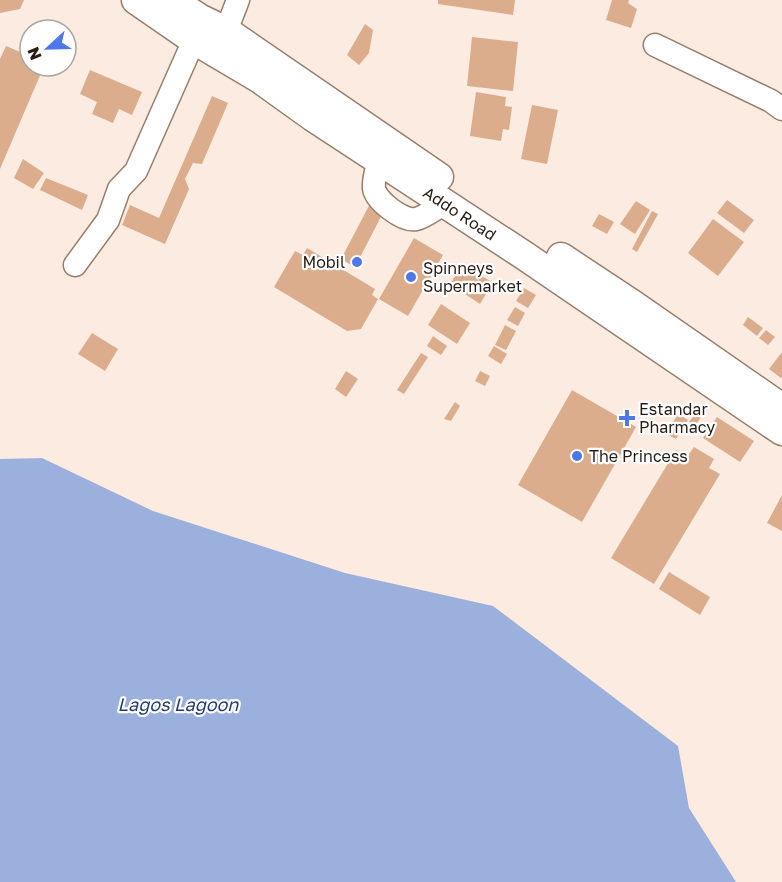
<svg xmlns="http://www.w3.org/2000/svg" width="782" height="882" viewBox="0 0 782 882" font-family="'Golos Text',sans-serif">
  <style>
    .water { fill: #9cb0dd }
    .building { fill: #dbad8d }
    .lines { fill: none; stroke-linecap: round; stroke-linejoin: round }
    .minor-casing { stroke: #977e6d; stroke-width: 25 }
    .major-casing { stroke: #977e6d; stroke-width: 31 }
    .minor { stroke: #fff; stroke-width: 22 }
    .major { stroke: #fff; stroke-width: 28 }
    .poi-dot { fill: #4e77ea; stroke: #fff; stroke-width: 2 }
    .labels { text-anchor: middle; stroke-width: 4.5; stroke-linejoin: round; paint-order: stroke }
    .street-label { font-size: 16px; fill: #271d16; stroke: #fff }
    .poi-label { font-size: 16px; fill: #271d16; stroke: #fff; text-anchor: start }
    .water-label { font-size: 18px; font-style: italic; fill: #273b73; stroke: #fff }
  </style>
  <rect width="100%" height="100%" fill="#fcebe0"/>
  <path class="water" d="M42 458 153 511 345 573 493 606 678 746 689 808 736 882H0V459Z"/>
  <path class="building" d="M0 0H24L20 9 0 13Z
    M438 0H515L513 15 438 4Z
    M612 0H629L628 3 637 9 631 28 606 20Z
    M365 24 373 30 369 53 359 65 347 55Z
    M472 37 518 42 513 91 467 86Z
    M6 46 30 56V66H44L0 169V59Z
    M90 70 142 92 132 115 119 109 113 123 92 114 97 102 80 94Z
    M476 92 506 97 505 106 512 107 509 130 503 129 501 141 470 136Z
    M212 96 228 103 202 164 193 163 185 179 189 189 165 244 122 225 130 205 159 218Z
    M532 105 558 110 547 164 521 159Z
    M23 159 44 173 33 189 14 178Z
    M46 178 88 195 82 210 40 190Z
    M727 200 754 220 744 233 717 213Z
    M636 201 650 210 635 234 620 224Z
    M371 202 385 209 355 267 341 259Z
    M652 211 658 214 637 252 632 249Z
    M599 214 614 222 607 234 592 226Z
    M713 219 744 242 718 276 688 253Z
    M414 238 443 255 408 316 379 299Z
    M307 248 375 289 372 295 378 299 361 329 347 331 274 287 295 251 303 255Z
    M463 264 493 283 480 304 450 284Z
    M524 288 536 295 528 308 516 301Z
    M441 304 470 323 457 344 428 325Z
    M515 307 525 313 518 326 507 320Z
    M748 317 763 328 757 336 743 325Z
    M505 325 516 331 506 350 495 345Z
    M766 330 775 337 768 345 759 338Z
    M92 333 118 349 105 371 78 354Z
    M433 336 447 346 441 355 427 346Z
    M494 346 507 354 501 364 488 356Z
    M782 352V377L781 378 769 369Z
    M421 353 428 357 404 394 397 390Z
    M346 371 358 379 346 397 335 389Z
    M480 371 490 376 485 386 475 381Z
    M572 390 636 427 582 522 518 485Z
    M455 402 460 406 451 421 444 419Z
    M700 408 705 411 695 426 689 422Z
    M678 414 688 420 676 439 666 434Z
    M717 417 754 441 740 462 703 438Z
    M694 447 714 459 709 468 720 474 654 584 611 558 676 450 687 457Z
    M782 495V531L767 523Z
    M669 572 710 597 700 615 659 589Z"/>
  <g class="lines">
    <g class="minor-casing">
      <path id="minor" d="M226 31 238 0
        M655 45 771 101 782 109
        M379 160C377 169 373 179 374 188 375 200 403 222 416 219 425 217 436 208 445 203
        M75 265 108 220 119 189 136 171 194 40"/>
    </g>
    <g class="major-casing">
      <g id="major">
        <path id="s1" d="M136 0 194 40 260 79 313 117 525 256 782 431"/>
        <path d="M172 0 199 18 226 31 439 177"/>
        <path d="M561 257 632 304 782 408"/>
      </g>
    </g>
    <use href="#minor" class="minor"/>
    <use href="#major" class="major"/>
  </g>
  <g class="poi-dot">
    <circle cx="357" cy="262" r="6"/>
    <circle cx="411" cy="277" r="6"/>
    <path d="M624 409h6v6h6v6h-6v6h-6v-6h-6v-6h6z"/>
    <circle cx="577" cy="456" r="6"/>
  </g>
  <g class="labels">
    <g class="street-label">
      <text dy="6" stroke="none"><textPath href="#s1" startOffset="388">Addo Road</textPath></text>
    </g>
    <g class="poi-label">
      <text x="345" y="268" text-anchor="end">Mobil</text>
      <text x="423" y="274">Spinneys<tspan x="423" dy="18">Supermarket</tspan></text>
      <text x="639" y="415">Estandar<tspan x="639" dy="18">Pharmacy</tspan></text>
      <text x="589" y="462">The Princess</text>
    </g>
    <g class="water-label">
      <text x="178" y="711">Lagos Lagoon</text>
    </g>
  </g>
  <g transform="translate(48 48) rotate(248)"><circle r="28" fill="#ffffff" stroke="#a9a5a2" stroke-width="1.5"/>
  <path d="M0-4.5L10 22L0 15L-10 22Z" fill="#4e77ea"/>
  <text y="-9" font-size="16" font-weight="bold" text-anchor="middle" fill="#271d16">N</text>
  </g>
</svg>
